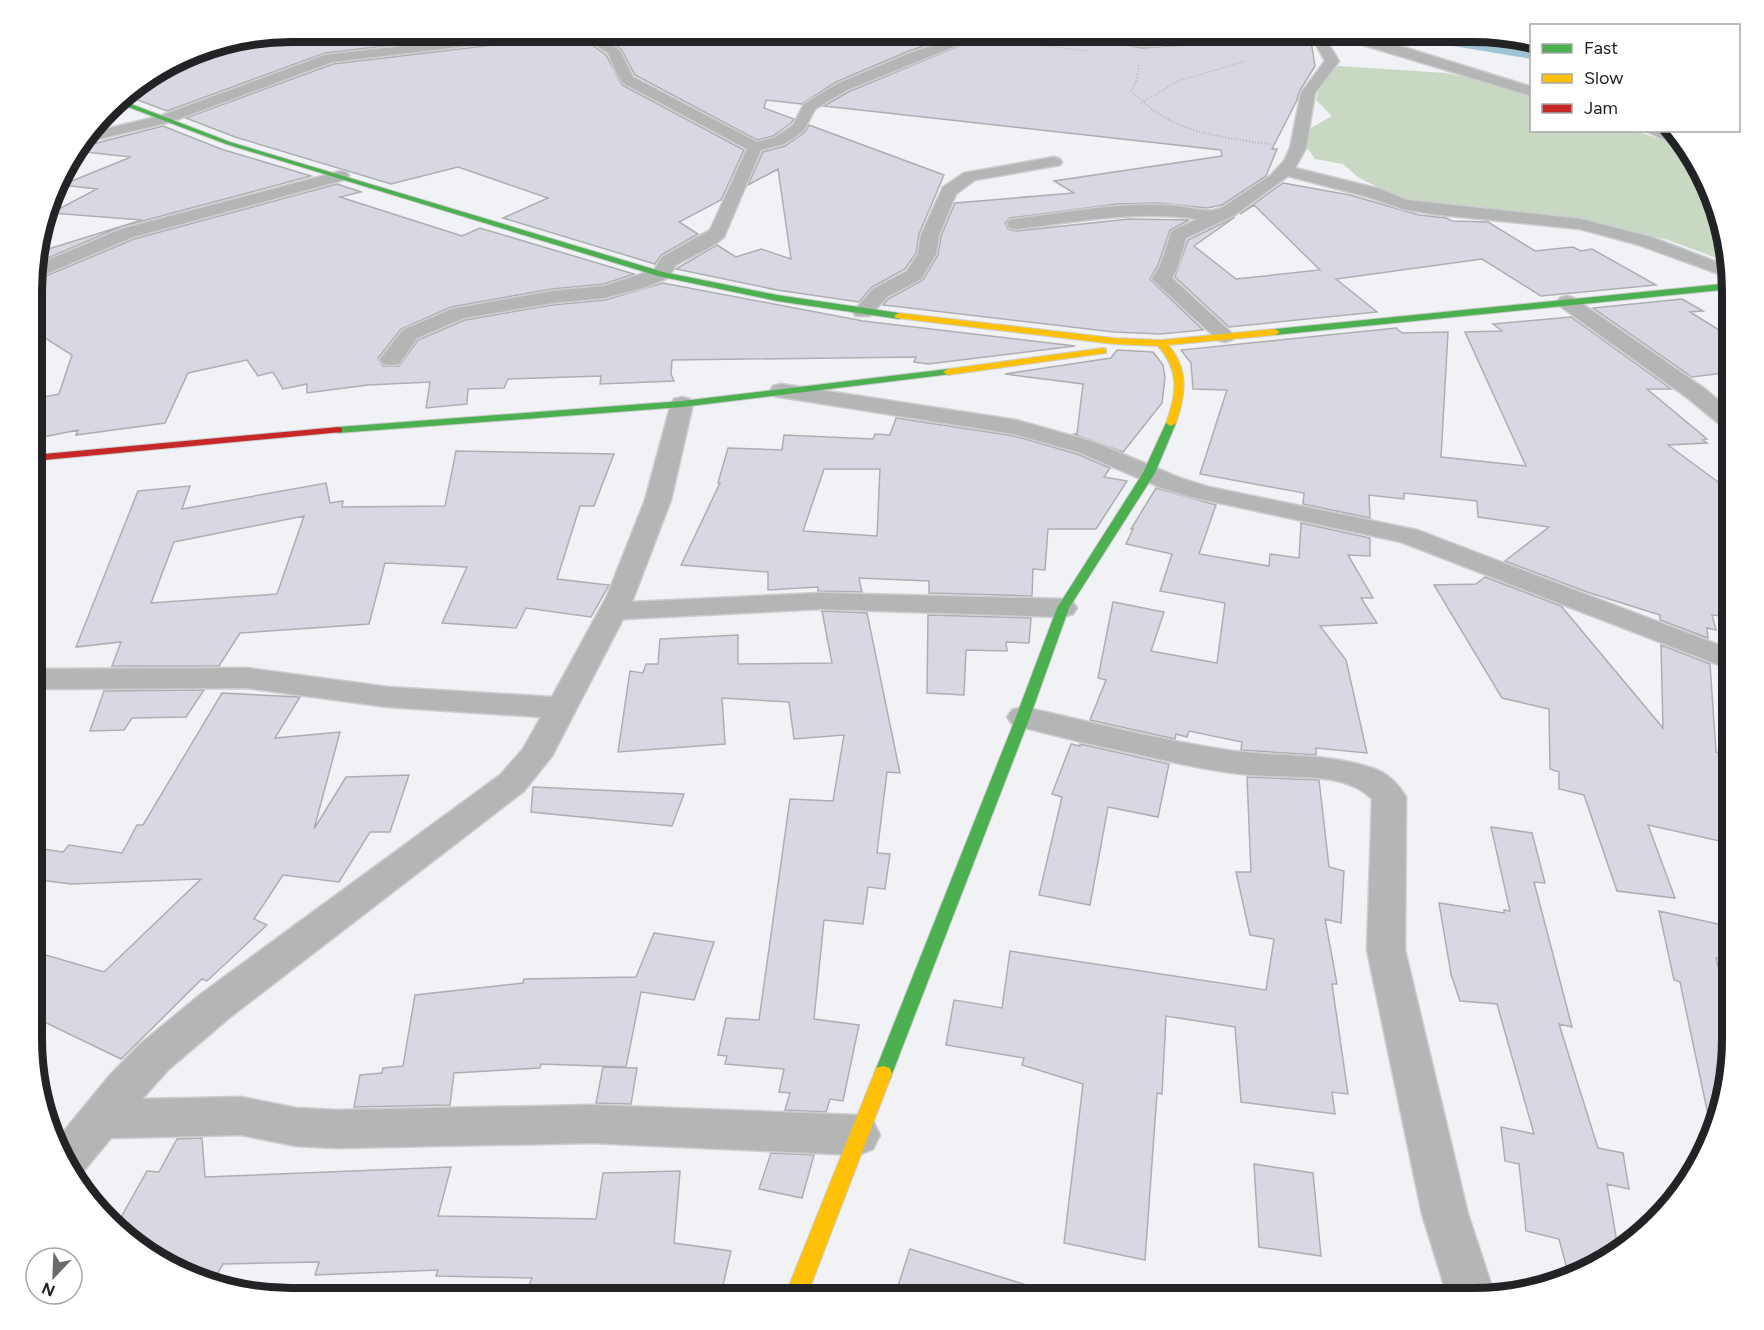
<svg xmlns="http://www.w3.org/2000/svg" width="1764" height="1330" viewBox="0 0 1764 1330" font-family="Figtree,sans-serif">
  <style>
    .forest { fill: #c9d8c2 }
    .lines { fill: none; stroke-linecap: round; stroke-linejoin: round }
    .river { fill: #9dc3d4; fill-rule: evenodd }
    .building { fill: #d8d8e3; stroke: #adaeb1; stroke-width: 1.5; fill-rule: evenodd }
    .street-casing { stroke: #cccdcf; stroke-width: 3 }
    .fast-casing { stroke: #cccdcf; stroke-width: 2 }
    .slow-casing { stroke: #cccdcf; stroke-width: 2 }
    .jam-casing { stroke: #cccdcf; stroke-width: 2 }
    .path-far1 { stroke: #b4b6b7; stroke-width: 1.5; stroke-dasharray: 1 2; stroke-linecap: butt }
    .path { stroke: #b4b6b7; stroke-width: 2; stroke-dasharray: 1 2; stroke-linecap: butt }
    .street { fill: #b4b5b5; fill-rule: evenodd }
    .fast { fill: #4caf50; fill-rule: evenodd }
    .slow { fill: #ffc107; fill-rule: evenodd }
    .jam { fill: #c62828; fill-rule: evenodd }
    .rim { fill: none; stroke: #222324; stroke-width: 8 }
  </style>
  <rect width="100%" height="100%" fill="#f0f2f5"/>
  <path class="forest" d="M1338 66 1446 73 1488 82 1531 97 1532 130 1635 131 1682 146 1706 177 1725 261 1668 240 1602 224 1509 216 1480 208 1403 199 1359 178 1343 164 1315 159 1302 140 1309 129 1332 116 1316 100 1321 81Z"/>
  <g class="lines">
    <path class="river" d="M1409 32C1451 32 1490 32 1532 42V59L1423 41 1413 38Z"/>
  </g>
  <path class="building" d="M291 32H507L325 53 167 111 122 94 207 45Z
    M559 32H574L606 55 622 85 744 150 721 200 679 222 698 234 661 255 655 264 503 218 548 198 458 167 391 184 235 137 186 118 333 64 551 38Z
    M596 32H665L689 38 700 34 725 37 732 34 771 39 784 32 813 35 819 32H966L909 51 836 82 802 104 766 100 764 108 794 119 791 123 773 136 757 140 635 75 621 49Z
    M992 32H1096L1109 42 1142 48 1240 41H1311L1315 66 1299 92 1297 100 1272 149H1277L1266 176 1222 205 1207 208 1158 203 1117 204 1010 218 1005 223 1008 229 1016 231 1129 219 1189 220 1170 230 1158 265 1150 279 1203 330 1161 334 1114 332 883 305 888 299 923 280 938 255 941 236 955 203 1074 193 1054 181 1222 156 1221 150 824 106 848 92Z
    M1123 32H1198L1149 37Z
    M809 125 944 175 919 234 916 253 905 269 872 287 859 302 777 290 676 269 717 245 736 257 761 249 791 259 778 169 748 185 763 152 785 146 805 132Z
    M163 126 221 149 311 176 120 227 34 264 35 253 142 220 51 213 97 189 62 185 131 157 75 151 77 148Z
    M1283 183 1350 195 1419 215 1446 218 1452 221 1488 222 1535 251 1573 247 1581 251 1592 249 1656 285 1541 296 1482 259 1336 279 1377 312 1229 327 1175 277 1188 240 1235 217 1194 246 1236 279 1320 270 1254 205 1240 214Z
    M337 184 361 192 340 197 462 236 480 228 634 274 604 284 552 289 451 307 401 329 378 358 383 366H399L418 340 465 320 552 305 605 300 663 283 863 321 1075 346 928 364 914 362 916 357 672 360 671 374 674 381 600 384 601 376 508 379 504 388 468 389 467 404 426 408 430 382 368 385 307 393V384L283 389 273 372 258 376 247 360 188 373 165 423 76 435 78 430 33 439V399L59 394 72 355 34 331V281L134 239Z
    M1682 299 1703 311 1690 312 1732 338V372L1692 377 1593 308Z
    M1571 317 1671 389H1647L1707 439 1703 440 1707 443 1668 445 1718 482 1732 498V617L1712 615 1716 630 1707 628 1708 638 1660 620V615L1587 592 1505 561 1549 527 1478 517 1477 501 1404 493V499L1369 495 1370 518 1303 504 1304 493 1200 474 1227 390 1193 389 1191 363 1181 350 1396 328 1402 333 1448 332 1441 457 1526 466 1465 332 1502 331 1493 324Z
    M1117 350 1153 352 1163 365 1165 378 1162 403 1123 452 1073 434H1077L1083 384 1005 374 1111 358Z
    M896 418 1014 436 1077 454 1110 468 1104 477 1127 481 1096 529H1048L1045 570 1033 569 1032 596 929 593V581L859 578 862 592 818 591V587L768 590V572L681 565 720 483H718L728 448 782 450 784 435 873 439 875 434 890 435ZM824 469H880L877 536 803 531Z
    M456 451 614 454 594 506H580L557 579 609 585 591 617 526 608 516 628 442 623 467 567 385 563 369 624 240 633 219 666H112L121 642 76 647 138 491 190 486 182 509 326 483 330 503 343 501 342 507 445 506ZM304 516 277 594 151 603 174 542Z
    M1156 488 1216 505 1199 554 1269 566 1270 554 1299 558 1301 523 1370 538V556L1348 555 1373 598H1361L1377 623 1320 626 1346 660 1367 753 1316 748V755L1241 750 1242 742 1189 731 1187 737 1176 734 1175 739 1090 720 1106 680 1098 678 1113 602 1164 612 1151 651 1217 663 1225 603 1160 591 1172 554 1126 544 1133 529H1131Z
    M1485 577 1561 606 1663 728 1661 645 1710 664 1716 752 1728 755 1732 776V811L1723 809 1729 843 1648 825 1675 898 1617 891 1584 795 1559 789V772L1550 769 1549 709 1502 698 1434 585 1476 584Z
    M822 611 867 613 900 773 887 772 877 853 890 854 885 889 868 887 863 924 824 920 814 1019 859 1025 843 1101 830 1099 826 1112 785 1110 790 1093 779 1092 784 1069 725 1064 727 1056 718 1055 726 1018 759 1020 790 799 833 801 844 735 794 739 789 702 722 698 725 744 618 752 630 671 643 673 646 664H658L660 639 738 635V664L832 663Z
    M928 615 1031 618 1029 643 1006 642 1007 651 966 650 964 695 927 693Z
    M204 690 186 717 132 718 124 730 90 731 104 691Z
    M222 693 300 697 275 738 340 732 314 829 346 777 409 775 390 832H370L339 882 283 875 254 919 267 925 207 981 202 979 121 1059 32 1016V951L104 972 201 879 71 884 32 879V862L44 849 63 852 69 845 122 853 137 825H143Z
    M1071 744 1080 746V744L1169 764 1158 817 1108 807 1090 905 1039 895 1062 797 1052 794Z
    M1247 777 1319 780 1329 867 1344 871 1341 923 1325 919 1337 984H1332L1348 1094 1332 1092 1335 1114 1241 1102 1235 1027 1166 1016 1162 1094 1157 1093 1145 1260 1064 1243 1083 1084 1022 1065 1024 1058 946 1045 954 1000 1002 1008 1010 951 1266 990 1274 939 1250 935 1236 872H1251Z
    M533 787 684 794 672 826 531 812Z
    M1491 827 1532 833 1545 883 1534 882 1572 1027 1559 1024 1598 1148 1623 1153 1629 1189 1607 1184 1618 1248 1587 1272 1569 1276 1559 1239 1526 1231 1519 1164 1505 1161 1501 1127 1534 1134 1497 1004 1460 1001 1451 974 1439 903 1504 913V910L1510 911Z
    M1659 911 1732 927V961L1716 958 1732 1022V1056L1713 1138 1680 982 1674 980Z
    M654 933 714 942 694 1000 641 992 626 1067 541 1064 540 1068 454 1073 450 1105 354 1107 360 1075 382 1073 383 1068 403 1066 415 995 523 983 524 979 636 977Z
    M603 1067 637 1068 631 1104 596 1103Z
    M202 1138 205 1177 451 1167 438 1216 596 1219 603 1173 680 1171 674 1243 731 1251 720 1298H524L532 1278 436 1276 438 1270 315 1275 319 1262 223 1264 212 1283 192 1279 120 1234 115 1228 147 1171 159 1172 177 1139Z
    M771 1153 814 1155 802 1198 759 1189Z
    M1254 1164 1313 1173 1321 1256 1259 1247Z
    M910 1249 1046 1291 1045 1298H894Z"/>
  <g class="lines">
    <g class="street-casing">
      <path id="street" d="M523 32H557L551 36 332 62 170 122 82 143 89 133 160 116 325 55Z
        M576 32H592L604 38 620 51 633 77 757 142 774 138 786 130 793 125 804 104 837 84 910 53 973 32H990L847 90 815 109 804 130 796 136 784 144 761 150 724 237 714 245 676 265 668 278 646 287 604 298 552 303 464 318 417 338 399 364 391 365 383 364 380 359 403 330 452 309 552 291 604 286 654 270 662 257 710 230 747 149 623 83 616 72 608 53Z
        M1098 32H1114L1134 37 1149 39 1220 32H1321L1339 61 1315 93 1306 148 1295 168 1380 189 1407 200 1581 219 1651 237 1727 266 1730 278 1639 245 1580 229 1431 214 1403 209 1368 197 1288 176 1235 215 1186 238 1178 266 1172 278 1235 336 1232 340 1225 342 1218 340 1152 279 1160 266 1172 231 1197 219C1136 210 1077 222 1016 229L1010 228 1007 224 1010 220 1016 219C1069 212 1124 201 1178 206 1193 208 1209 214 1223 207L1271 175 1284 161 1290 148 1301 93 1325 61 1313 39C1285 39 1257 37 1229 39 1196 40 1124 58 1098 32Z
        M1328 32H1348L1400 46 1532 87V96L1330 35Z
        M1643 130C1660 130 1669 129 1681 144L1672 143Z
        M1054 157 1060 159 1062 162 1060 165 975 180 956 194 939 235 936 254 921 279 887 297 870 316H856L853 312 873 289 907 271 918 254 921 235 943 187 964 173Z
        M341 171 347 173 349 176 347 179 133 237 34 279V266L121 229Z
        M1567 296 1574 298 1705 389 1732 412V430L1724 428 1689 399 1560 306 1557 302 1560 298Z
        M781 384 1016 420 1094 442 1180 478 1209 487 1417 530 1732 650V670L1401 542 1191 497 1162 488 1078 452 1014 434 773 396 770 391 773 386Z
        M682 397 690 399 693 404 671 500 632 602 821 593 1063 599 1073 602 1077 608 1073 614 1063 617 821 609 623 619 552 756 524 791 229 1018 169 1069 142 1099 241 1097 296 1108 336 1110 592 1105 858 1115 873 1121 880 1135 873 1149 858 1155 592 1143 336 1148 296 1146 241 1135 111 1138 77 1179 58 1154 55 1142 110 1075 139 1045 201 994 500 775 523 749 541 717 388 707 247 688 33 689V669L247 668 388 687 552 697 607 596 645 500 671 404 674 399Z
        M1023 707C1092 722 1162 741 1233 751 1280 757 1326 753 1372 768 1388 773 1398 784 1406 797L1405 950 1468 1214 1494 1293 1473 1298H1448L1422 1214 1367 950 1372 799C1346 773 1302 778 1268 776 1223 774 1180 764 1137 754 1095 745 1053 736 1012 724L1007 717 1012 710Z"/>
    </g>
    <g class="fast-casing">
      <path id="fast" d="M118 99 230 142 663 272 777 295 899 313 904 316 899 319 777 301 658 276 226 144 115 102Z
        M1731 283V289L1275 335 1270 332 1275 329Z
        M948 369 951 370V374L682 407 338 433 333 430 338 427 682 401Z
        M1171 420 1176 423 1155 473 1069 608 1030 717 892 1074 890 1080 883 1082 876 1080 874 1074 1016 717 1057 608 1143 473 1166 423Z"/>
    </g>
    <g class="slow-casing">
      <path id="slow" d="M899 313 1114 338 1161 340 1275 329 1280 332 1275 335 1168 345C1189 368 1186 395 1176 423L1171 426 1166 423C1177 393 1180 371 1158 346L1114 344 896 318 894 316Z
        M1103 348 1106 349V353L948 375 943 372 948 369Z
        M883 1066 890 1068 892 1074 806 1298H784L874 1074 876 1068Z"/>
    </g>
    <g class="jam-casing">
      <path id="jam" d="M338 427 342 428V432L33 461V455Z"/>
    </g>
    <path class="path-far1" d="M1009 41 1087 51
      M1139 65 1136 82 1131 91 1155 112
      M1141 103 1178 81 1246 61"/>
    <path class="path" d="M1153 110C1187 134 1230 139 1271 144"/>
    <use href="#street" class="street"/>
    <use href="#fast" class="fast"/>
    <use href="#slow" class="slow"/>
    <use href="#jam" class="jam"/>
  </g>
  <path d="M0 0H1764V1330H0ZM291 42H1473A249 249 0 0 1 1722 291V1039A249 249 0 0 1 1473 1288H291A249 249 0 0 1 42 1039V291A249 249 0 0 1 291 42Z" fill="#fff" fill-rule="evenodd"/>
  <path class="rim" d="M291 42H1473A249 249 0 0 1 1722 291V1039A249 249 0 0 1 1473 1288H291A249 249 0 0 1 42 1039V291A249 249 0 0 1 291 42Z"/>
  <rect x="1530" y="24" width="210" height="108" fill="#ffffff" stroke="#a7a7a7" stroke-width="1.5"/>
  <rect x="1542" y="44" width="30" height="9" fill="#4caf50" stroke="#a7a7a7" stroke-width="1.5"/>
  <text x="1584" y="54" font-size="18" fill="#222324">Fast</text>
  <rect x="1542" y="74" width="30" height="9" fill="#ffc107" stroke="#a7a7a7" stroke-width="1.5"/>
  <text x="1584" y="84" font-size="18" fill="#222324">Slow</text>
  <rect x="1542" y="104" width="30" height="9" fill="#c62828" stroke="#a7a7a7" stroke-width="1.5"/>
  <text x="1584" y="114" font-size="18" fill="#222324">Jam</text>
  <g transform="translate(54 1276) rotate(203)"><circle r="28" fill="#ffffff" stroke="#a7a7a7" stroke-width="1.5"/>
  <path d="M0-4.5L10 22L0 15L-10 22Z" fill="#6a6b6d"/>
  <text y="-9" font-size="16" font-weight="bold" text-anchor="middle" fill="#222324">N</text>
  </g>
</svg>
